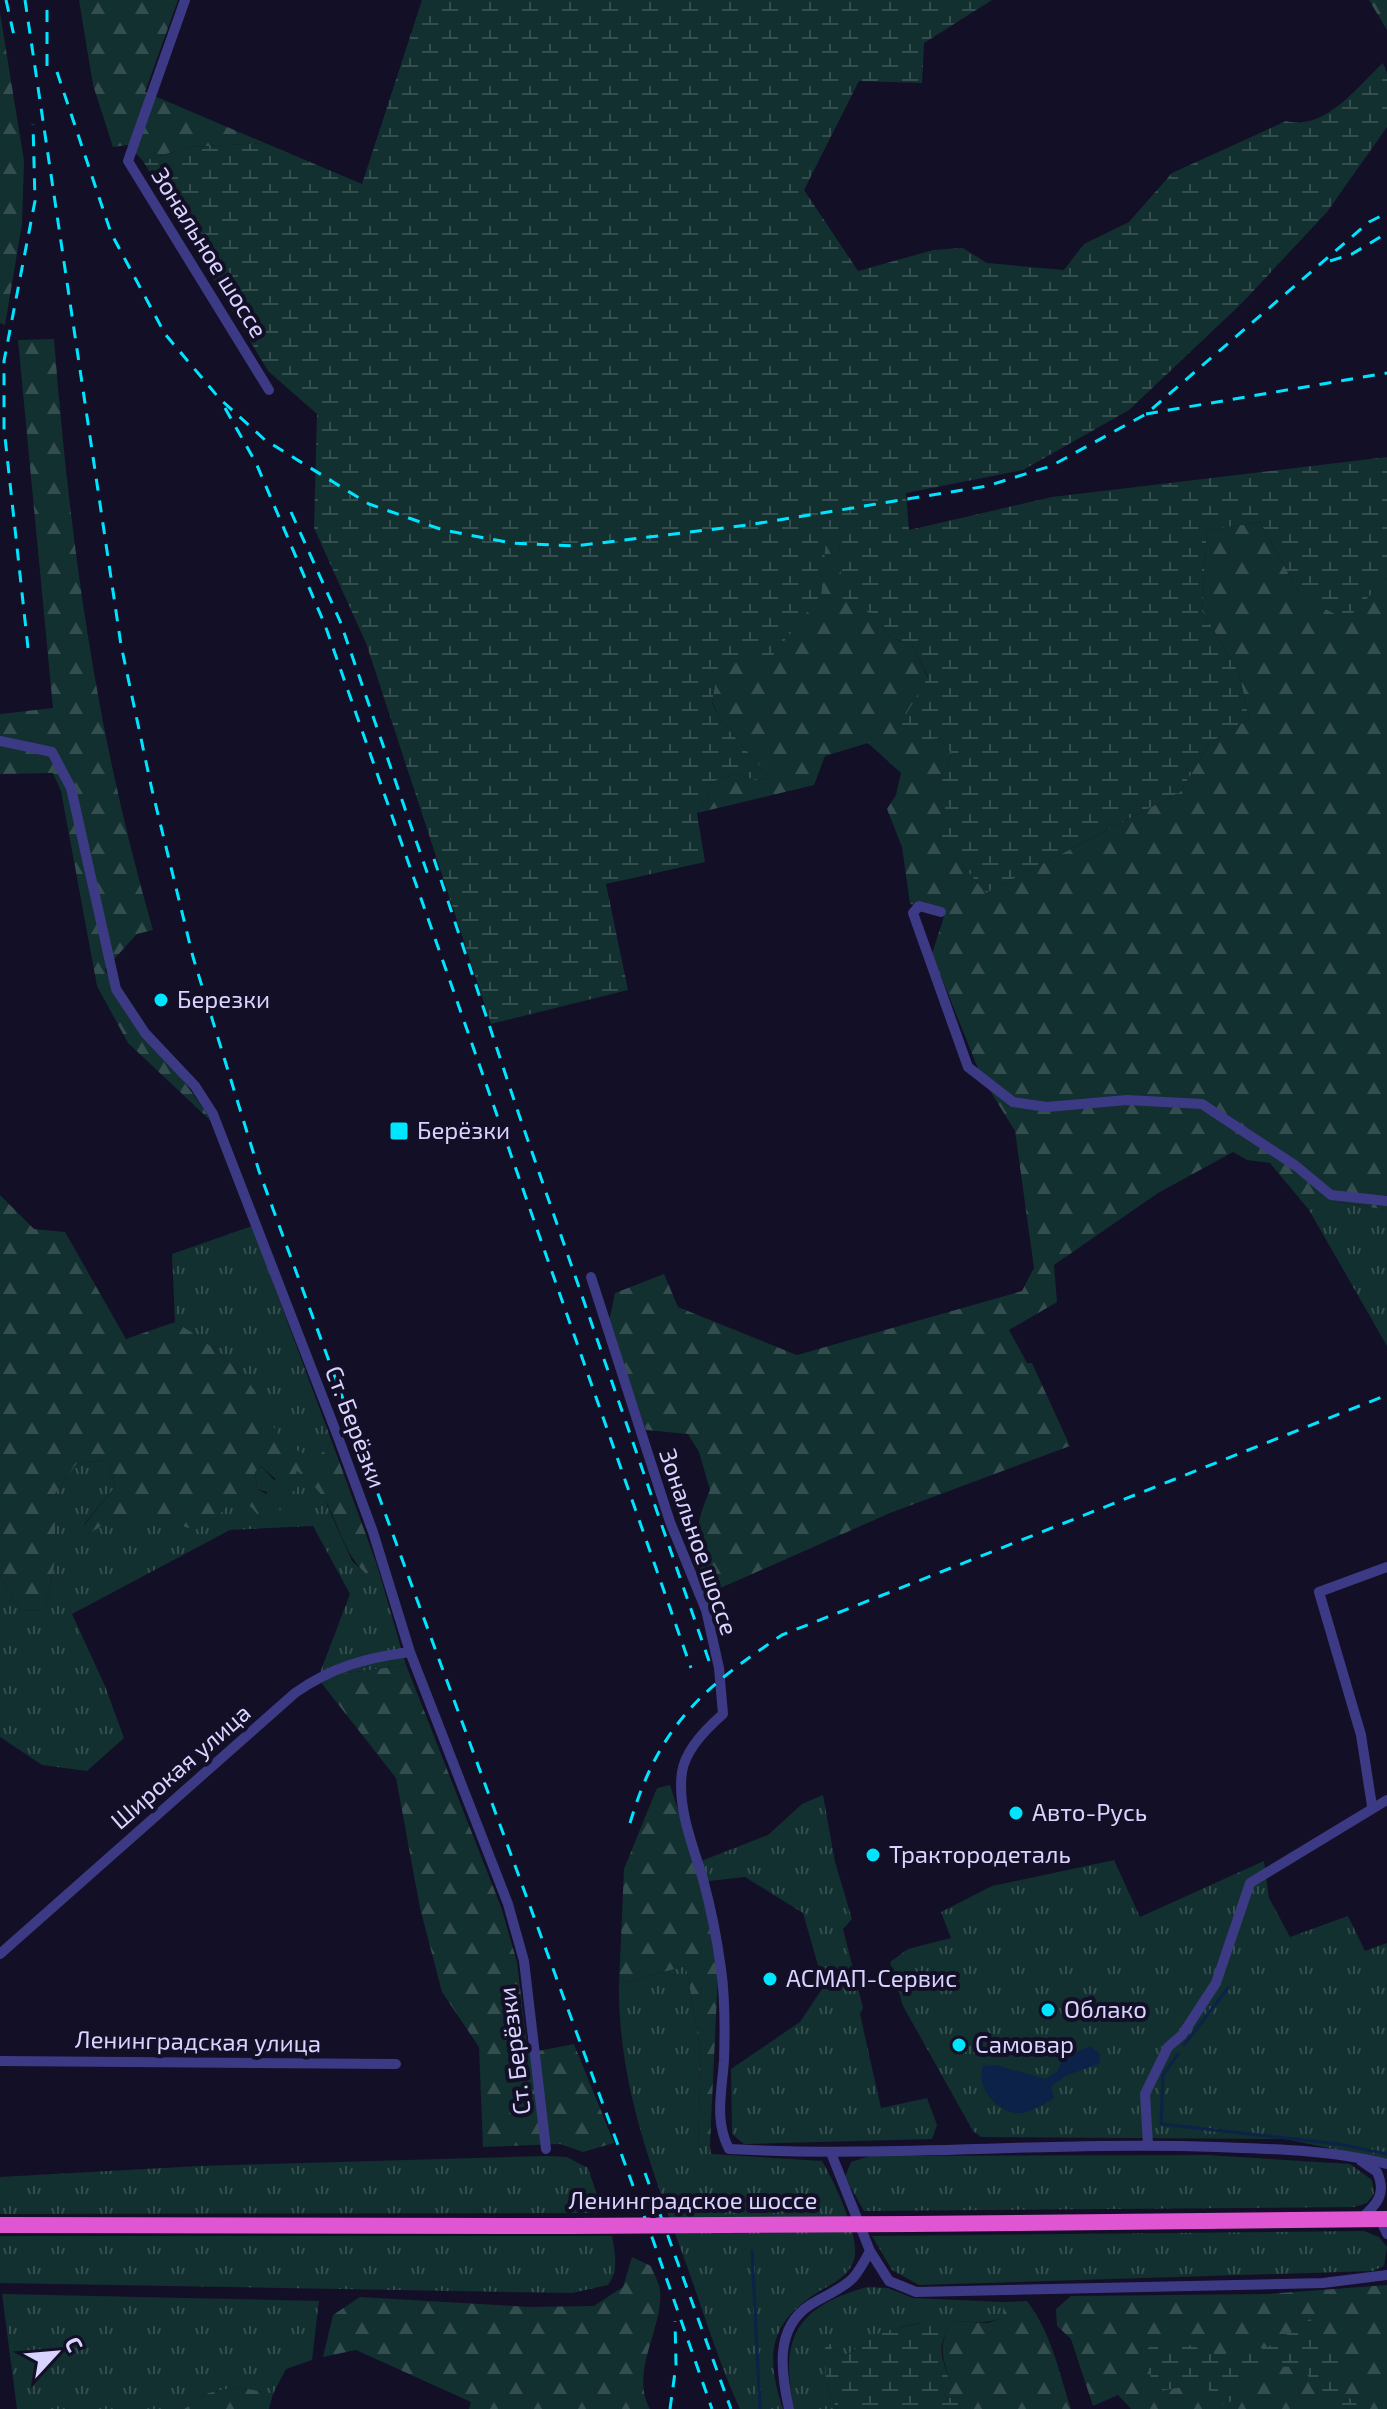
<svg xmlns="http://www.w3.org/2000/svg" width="1387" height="2409" viewBox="0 0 1387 2409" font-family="'Exo 2',sans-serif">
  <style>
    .grass { fill: url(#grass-tufts) }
    .forest { fill: url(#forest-firs) }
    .wetland { fill: url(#wetland-marsh) }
    .water { fill: #0c2248 }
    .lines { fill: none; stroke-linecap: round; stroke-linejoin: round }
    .stream { stroke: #0c2248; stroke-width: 3 }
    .minor { stroke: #3d3a85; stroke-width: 10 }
    .trunk { stroke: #e055d1; stroke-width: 16 }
    .rail { stroke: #00e5ff; stroke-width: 3; stroke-dasharray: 12 10; stroke-linecap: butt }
    .trunk-bridge { stroke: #e055d1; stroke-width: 16 }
    .poi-dot { fill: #00e5ff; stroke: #130f26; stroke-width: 3 }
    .labels { text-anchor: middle; stroke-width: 8; stroke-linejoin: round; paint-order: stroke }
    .street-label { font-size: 24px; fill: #d9d4ff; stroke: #130f26 }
    .poi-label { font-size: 24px; fill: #d9d4ff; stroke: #130f26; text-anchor: start }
  </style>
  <defs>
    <pattern id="grass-tufts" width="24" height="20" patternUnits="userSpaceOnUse" patternTransform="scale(2)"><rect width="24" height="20" fill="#12302f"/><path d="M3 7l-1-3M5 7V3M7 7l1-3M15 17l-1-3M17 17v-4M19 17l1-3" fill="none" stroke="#344d4e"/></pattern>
    <pattern id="forest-firs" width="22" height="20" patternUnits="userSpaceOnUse" patternTransform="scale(2)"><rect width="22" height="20" fill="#12302f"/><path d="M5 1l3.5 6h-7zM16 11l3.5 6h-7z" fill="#344d4e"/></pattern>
    <pattern id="wetland-marsh" width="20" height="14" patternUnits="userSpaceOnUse" patternTransform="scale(2)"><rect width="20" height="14" fill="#12302f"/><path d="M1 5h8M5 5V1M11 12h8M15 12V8" fill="none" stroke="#344d4e"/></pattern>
  </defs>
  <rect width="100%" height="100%" fill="#130f26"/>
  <path class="grass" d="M1331 1201 1387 1210V1346L1309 1210Z
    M252 1226 332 1442 317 1459C265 1444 274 1411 244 1377 224 1355 201 1337 175 1322L172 1254Z
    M108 1460 115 1487 84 1524 89 1534C95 1529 103 1522 110 1519 131 1510 187 1520 213 1521L233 1499 251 1507 264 1522 267 1492 257 1489 255 1472 261 1466 274 1480 295 1470 319 1487 352 1561 366 1574 377 1565 406 1665 341 1674 323 1685 318 1678 350 1594 313 1526 230 1530 72 1614 105 1686 124 1738 87 1771 42 1765 0 1737V1575L21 1610 45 1611 55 1561V1494L77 1463Z
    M823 1795 835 1862 852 1919 843 1929 863 2008 860 2014 881 2108 927 2098 937 2125 932 2139 744 2144 732 2134 731 2069 800 2022 824 1986 803 1913 745 1877 701 1882 696 1863 768 1835 802 1804Z
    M1114 1860 1140 1917 1264 1861 1269 1898 1290 1937 1348 1916 1365 1951 1387 1943V2160L1285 2139 981 2137 973 2131 903 2006 890 1962 908 1949 951 1938 941 1912 992 1886Z
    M686 1966 701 2054 698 2147 710 2145 711 2154 822 2161C834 2181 861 2238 854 2260 849 2275 836 2282 823 2289 770 2321 764 2352 783 2409H740C719 2363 704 2314 687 2266 653 2172 618 2086 619 1984Z
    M1207 2155 1350 2164 1372 2180 1374 2194 1367 2203 1354 2207 864 2211 845 2177 851 2162 870 2156Z
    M546 2156 567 2157 588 2168 603 2213 0 2214V2177L199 2166Z
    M1364 2231 1379 2237 1387 2247 1384 2266 1373 2271 919 2285 892 2270 872 2236Z
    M0 2236H612C615 2253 619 2270 608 2285L572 2293 0 2283Z
    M867 2287 888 2288 913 2298 1003 2302V2318C986 2324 971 2322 953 2321 911 2320 879 2331 846 2356L832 2350 826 2385 837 2409H794C779 2338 796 2307 867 2287Z
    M2 2294 319 2301 312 2360 286 2369 273 2394 238 2387 208 2393 184 2409H17Z"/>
  <path class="forest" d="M79 0H178L145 92 265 143 190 147 143 161 128 145 113 147 93 85Z
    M1369 0H1387V30Z
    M0 13 24 161 22 224 5 325 0 323Z
    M54 339C70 543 96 733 153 930L137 934 105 969C128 1024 181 1070 212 1122L128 1043 97 986 61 791 53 773 0 774V714L53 708 18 340Z
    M1260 522 1301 596 1346 619 1387 578V1210L1332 1201 1309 1210 1270 1163 1247 1160 1233 1152 1158 1193 1054 1265 1057 1302 1009 1330 1027 1363H1032L1070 1446 890 1513 707 1594C694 1550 691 1534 710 1490L699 1452 688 1434 646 1430 609 1322 615 1293 664 1274 678 1307 797 1355 1022 1291 1034 1268 1015 1131 981 1076 932 954 946 910 910 904 902 847 887 809 896 795 901 773 868 743 825 756 814 785 697 813 707 797 711 782 737 774 755 780 770 778 722 722 712 702 718 666 821 595 825 540 839 539 843 598 882 620 887 635 913 647 928 678 902 723 940 738 952 755 941 776 948 795 940 838 986 893 1180 792 1211 742 1249 719 1239 673 1202 611 1207 530Z
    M0 1195 34 1229 65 1232 126 1339 175 1322C201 1337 224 1355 244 1377 274 1410 266 1445 317 1458L332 1442 377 1565 366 1574C332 1542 342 1501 296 1471L299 1486 291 1493 261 1466 255 1472 257 1489 278 1500 281 1518 264 1522 251 1507 233 1500 213 1521 195 1530C152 1516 128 1506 89 1534L84 1525 115 1487 108 1460 77 1463 55 1494V1561L45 1611 21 1610 0 1575Z
    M406 1665 501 1907 517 1962 528 2053 574 2044 614 2143 583 2152 560 2144 483 2147 479 2047 442 1992 420 1908 396 1778 323 1685 341 1674Z
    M670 1785 701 1882 718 1973 710 2145 698 2147 701 2054 686 1966 619 1984 624 1869 657 1788Z
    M632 2257 651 2266C653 2273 659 2282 660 2290 664 2328 629 2371 650 2409H469L471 2402 356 2350 323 2357 333 2315 360 2297 530 2307 594 2306 623 2287Z
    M1387 2285V2409H1131L1118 2395 1093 2406 1071 2339 1057 2326 1056 2309 1071 2296 1268 2294Z
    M1027 2301C1051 2332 1059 2372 1071 2409H961L957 2397 947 2398 940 2386 948 2375C941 2352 939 2342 953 2321L988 2323 1003 2318V2302Z
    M238 2387 273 2394 269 2409H184L208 2393Z"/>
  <path class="wetland" d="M422 0H992L924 43 922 83 859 81 804 190 858 271 933 250 963 248 987 263 1064 270 1084 244 1129 222 1172 173 1286 121C1325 131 1356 88 1383 63L1387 73V127L1327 212 1242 303 1129 410 1023 470 906 493 909 530 1052 497 1387 457V578L1346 620 1301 596 1260 522 1207 530 1202 611 1239 673 1249 719 1211 742 1180 792 986 893 940 838 947 795 941 776 952 755 940 738 912 741 901 723 928 677 913 647 887 635 882 620 842 598 839 540H826L821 595 773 655 718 667 712 703 722 722 770 778 755 780 737 774 711 782 707 797 697 813 705 862 606 884 628 990 491 1024 366 643 314 528 317 414 268 371 143 161 190 147 265 143 362 184Z
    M1310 2319 1338 2356 1337 2387 1362 2409H1315L1325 2393 1300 2368 1263 2365 1230 2402 1215 2405 1206 2383 1154 2392 1145 2350 1166 2337 1218 2355 1268 2347Z
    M929 2321H953C938 2346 939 2348 948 2376L940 2386 947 2398 957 2397 961 2409H837L826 2385 825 2345 831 2344 832 2350 846 2356 881 2332Z"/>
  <path class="water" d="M1090 2046 1100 2054 1099 2064 1067 2075 1051 2086 1054 2098C1044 2104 1029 2114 1017 2113 996 2111 975 2086 983 2066L996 2065 1045 2079 1057 2072 1063 2059Z"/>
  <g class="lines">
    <path class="stream" d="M1184 2045 1228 1988
      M1178 2054 1163 2075 1161 2124 1339 2144 1387 2154
      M752 2251 760 2409"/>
    <path class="minor" d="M185 0 128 161 269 390
      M0 741 52 752 71 788 116 989 145 1033 195 1086 213 1114 338 1437 373 1532 410 1652 508 1904 524 1961 546 2149
      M941 912 919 906 913 913 968 1067 1013 1102 1047 1107 1127 1100 1202 1104 1296 1166 1331 1195 1387 1201
      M591 1277 670 1522 706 1610 719 1668 723 1714C707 1728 685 1751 682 1772 677 1808 693 1846 703 1879 711 1909 717 1938 721 1969 725 1997 725 2031 724 2060 722 2091 714 2120 729 2149 891 2158 1054 2141 1217 2147 1274 2149 1332 2150 1387 2164
      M1372 1806 1361 1735 1319 1592 1387 1567
      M0 1954 295 1693C332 1667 365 1658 410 1652
      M0 2061 396 2064
      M1148 2145 1145 2094 1168 2047 1182 2035 1216 1983 1250 1883 1387 1800
      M831 2153 870 2251 889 2281 916 2292 1323 2283 1387 2275
      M1361 2161 1377 2172C1387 2194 1377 2204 1361 2219
      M1380 2219 1387 2234
      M789 2409C781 2373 774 2328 810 2305 824 2296 841 2290 853 2278 860 2270 865 2260 870 2251"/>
    <path class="trunk" d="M911 2224 1387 2219
      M0 2225 568 2226"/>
    <path class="rail" d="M6 0 15 40
      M25 0 121 645 152 790 193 957 259 1171 653 2240 712 2409
      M47 66V0
      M57 72 111 233 165 334 219 398 265 440 369 504 443 530 511 543 575 546 748 525 987 486 1051 466 1146 414 1369 222 1387 213
      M1330 261 1352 254 1387 233
      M225 408 256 463 325 625 691 1668
      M1146 414 1387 373
      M291 512 340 621 429 878
      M28 648 4 428V361L35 201 33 124
      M434 859 517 1109 709 1661
      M630 1823C659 1726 701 1689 782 1635L1387 1395
      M645 2173 731 2409
      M670 2409 676 2365 675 2321"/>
    <path class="trunk-bridge" d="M568 2226 911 2224"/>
  </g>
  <g class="poi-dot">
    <circle cx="161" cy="1000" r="8"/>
    <rect x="389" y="1121" width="20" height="20" rx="4"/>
    <circle cx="1016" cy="1813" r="8"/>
    <circle cx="873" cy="1855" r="8"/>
    <circle cx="770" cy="1979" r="8"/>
    <circle cx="1048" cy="2010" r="8"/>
    <circle cx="959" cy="2045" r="8"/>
  </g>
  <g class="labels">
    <g class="street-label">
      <text transform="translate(209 253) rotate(58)" y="8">Зональное шоссе</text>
      <text transform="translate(355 1427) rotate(69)" y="8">Ст. Берёзки</text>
      <text transform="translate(698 1542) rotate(71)" y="8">Зональное шоссе</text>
      <text transform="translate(181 1767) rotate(-41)" y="8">Широкая улица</text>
      <text transform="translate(198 2042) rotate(1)" y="8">Ленинградская улица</text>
      <text transform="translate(515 2051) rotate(-97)" y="8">Ст. Берёзки</text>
      <text x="693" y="2209">Ленинградское шоссе</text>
    </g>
    <g class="poi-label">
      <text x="177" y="1008">Березки</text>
      <text x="417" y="1139">Берёзки</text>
      <text x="1032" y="1821">Авто-Русь</text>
      <text x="889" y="1863">Трактородеталь</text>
      <text x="786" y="1987">АСМАП-Сервис</text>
      <text x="1064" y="2018">Облако</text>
      <text x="975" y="2053">Самовар</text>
    </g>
  </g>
  <g transform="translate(56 2353) rotate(64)" stroke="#130f26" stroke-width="6" paint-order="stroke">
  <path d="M0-6L14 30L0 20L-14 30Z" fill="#d9d4ff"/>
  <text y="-12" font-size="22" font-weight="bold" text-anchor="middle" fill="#d9d4ff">С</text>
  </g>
</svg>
